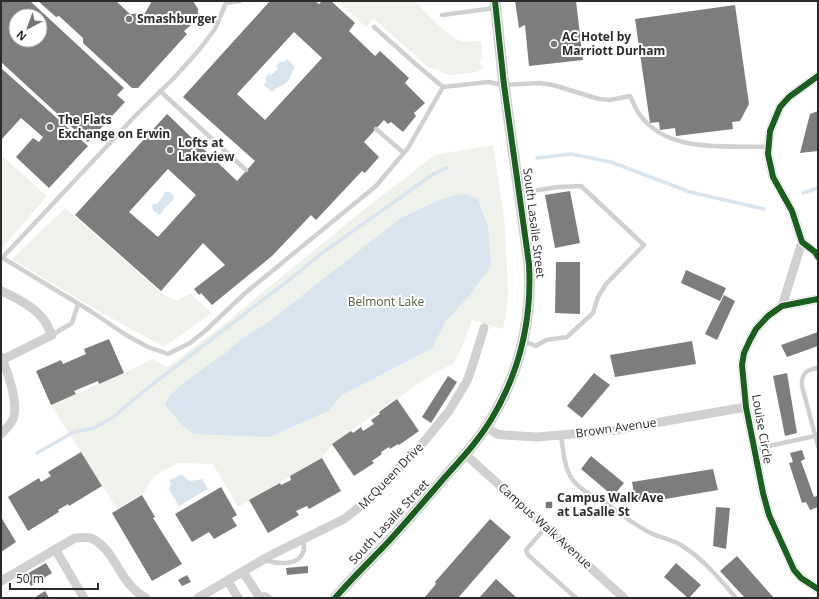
<svg xmlns="http://www.w3.org/2000/svg" width="819" height="599" viewBox="0 0 819 599" font-family="'Open Sans',sans-serif">
  <style>
    .green { fill: #eef2eb }
    .water { fill: #d8e4ee }
    .lines { fill: none; stroke-linecap: round; stroke-linejoin: round }
    .stream { stroke: #d8e4ee; stroke-width: 3.5 }
    .building { fill: #7d7d7d; fill-rule: evenodd }
    .service { stroke: #d0d0d0; stroke-width: 4.5 }
    .minor { stroke: #d0d0d0; stroke-width: 9 }
    .tertiary { stroke: #d0d0d0; stroke-width: 11 }
    .cycleway-casing { stroke: #fff; stroke-width: 8 }
    .cycleway { stroke: #1b5e20; stroke-width: 6 }
    .poi-dot { fill: #757575; stroke: #fff; stroke-width: 1.5 }
    .labels { text-anchor: middle; stroke-width: 4; stroke-linejoin: round; paint-order: stroke }
    .poi-label { font-size: 12px; font-weight: bold; fill: #2b2b2b; stroke: #fff; text-anchor: start }
    .street-label { font-size: 12px; fill: #2b2b2b; stroke: #fff }
    .park-label { font-size: 12px; fill: #4b633d; stroke: #fff }
  </style>
  <rect width="100%" height="100%" fill="#fff"/>
  <path class="green" d="M336 1H415C424 11 446 34 458 40 465 43 473 41 481 41 483 49 483 55 479 63L483 67 479 71 472 73 449 75 428 67 374 19 366 27Z
    M493 145 505 224 508 294 506 315 503 329 472 320 462 347 454 363 431 375 332 444 322 458 238 507 213 464 178 463 154 476 142 495 117 509 51 405 124 373 152 359 168 367 218 329 362 211 435 155Z
    M1 155 47 196 2 248 1 247Z
    M65 208 161 293 177 301 190 293 212 313 164 347 95 309 12 259Z"/>
  <path class="water" d="M287 59 295 67C291 72 291 78 287 82 282 87 276 87 272 92L264 85 266 81 265 78 269 73 271 75 275 72 278 68 276 66 281 61 284 62Z
    M165 192C170 191 174 194 174 199L162 211 163 212 161 214H158L153 211 152 206 154 203 156 205 164 195 163 194Z
    M458 194 468 195 478 199 488 227 491 266 467 298 446 321 432 348 342 395 328 411 269 437 194 434 182 425 165 405 169 396 187 380 227 352 241 339 267 323 401 218 439 200Z
    M182 474 185 478 191 481 202 479 208 489 179 506 169 489 171 485 170 480Z"/>
  <g class="lines">
    <path class="stream" d="M537 158 571 154 611 162 690 192 764 209
      M803 193 818 188
      M37 453 74 432 94 428 112 418 149 387 293 277 322 253 432 175 446 168"/>
  </g>
  <path class="building" d="M1 1H30L124 88 117 95 125 102 88 142 1 62ZM16 16H40V40H16Z
    M38 1H116L130 14 145 13 152 1H193L198 9V15L189 24 191 25 184 31 187 34 138 88H132L83 43V38L59 16 56 17Z
    M270 1H315L319 4 322 1H331L355 23 349 31 375 56 380 51 409 78 405 83 425 103 414 113 416 116 403 132 391 122 388 124 384 120 364 142 379 157 365 173 362 171 316 220 311 215 272 256 212 305 201 293 199 295 194 289 225 265 203 243 161 291 75 215 167 114 237 181 255 161 183 97ZM294 32 322 58 265 120 237 94ZM168 169 196 195 158 237 129 212Z
    M515 1H576L583 60 529 66 525 25 519 28Z
    M735 5 749 104 740 121 732 122 733 129 676 136 675 128 660 130 659 122 650 123 635 19Z
    M1 68 88 146 49 188 16 157 33 138 39 142 43 137 21 118 1 140Z
    M818 111V151L800 153 810 114Z
    M570 191 580 243 555 248 545 195Z
    M556 262H580V314L555 313Z
    M686 270 726 288 720 301 681 283Z
    M724 295 735 301 717 340 705 334Z
    M818 332V346L787 357 781 345Z
    M109 339 124 373 99 384 98 381 74 391 76 394 51 405 36 371 61 360 63 364 86 354 84 349Z
    M692 341 696 364 615 377 610 355Z
    M594 373 610 385 582 418 567 406Z
    M787 373 797 433 785 436 773 376Z
    M448 376 457 382 431 423 422 417Z
    M397 399 419 431 399 445 398 444 390 449 389 447 381 452 382 454 372 461 374 463 354 476 332 444 351 431 353 433 361 427 363 431 374 424 371 420 380 414 379 412Z
    M802 450 805 459 801 461 814 497 817 496 818 501V507L810 510 806 502 802 503 789 463 793 462 790 453Z
    M81 452 102 486 69 506 68 504 58 510 59 512 28 531 8 497 39 478 41 482 51 476 48 472Z
    M591 456 624 483 613 496 581 469Z
    M322 458 341 491 309 509 307 506 296 511 299 515 268 533 249 500 280 483 281 485 291 480 290 476Z
    M713 469 718 490 636 504 632 482Z
    M221 487 237 515 232 518 237 526 214 539 209 532 192 542 175 514Z
    M142 495 155 517 153 518 182 564 152 581 112 513Z
    M716 507 730 508 726 549 713 546Z
    M1 517 16 542 1 552Z
    M490 519 511 537 458 598H424L436 584 435 582Z
    M737 556 774 598H745L720 571Z
    M46 563 52 573 31 586 25 575Z
    M676 563 701 585 689 598H688L664 577Z
    M308 566V573L287 575 286 568Z
    M187 575 191 582 182 586 178 580Z
    M496 579 517 598H479Z
    M45 591 49 598H34Z"/>
  <g class="lines">
    <path class="service" d="M226 3 240 1
      M442 15 495 8
      M443 87 488 82 504 85 540 83 553 85 599 99 610 100 630 96C633 102 636 110 640 115 668 154 727 145 769 147
      M160 91 246 170
      M376 129 404 153
      M520 193 558 187 581 186 644 245 606 284 598 297 593 313 567 337 546 340 536 346 523 341
      M1 257 92 312 126 335 148 347 168 354 190 343 205 331 244 294 376 186 408 148 443 87 419 67 374 27
      M2 258 137 114 174 78 199 50 215 29 226 3
      M52 335 72 323 78 304
      M818 368C806 369 801 374 802 386L818 446
      M561 435C563 450 564 467 572 479 581 491 595 497 607 504 622 514 636 527 653 534 662 538 673 540 681 545 702 558 720 579 736 598
      M755 449 815 436
      M546 527 526 550 528 555 576 598
      M265 560C277 564 301 567 304 549 304 546 303 542 303 539
      M259 596C264 594 267 593 270 598"/>
    <path class="minor" d="M818 76 789 97 780 107 770 131 768 154 773 177 792 211 802 242 815 252 818 257
      M1 291C15 297 33 306 43 319 47 323 49 330 52 335L2 360
      M818 299 782 306 768 316 756 329 750 340 744 353 742 365 746 407 763 493 769 515 794 570 801 578 818 589
      M782 306 802 242
      M1 357C8 372 19 404 13 419 10 425 5 430 1 434
      M486 427 497 434 504 435 537 437 561 435 615 430 746 407
      M465 454 624 598
      M55 549 84 598
      M243 572 260 598
      M1 581 75 538C81 538 88 536 93 539 116 551 120 585 146 598
      M228 581 238 598
      M198 598 271 555 344 519 366 502 422 444 449 411 467 381 472 367 484 328"/>
    <path class="tertiary" d="M335 598C352 578 371 560 389 541 408 520 427 498 445 477 462 458 479 440 492 418 520 371 532 318 529 264L504 85 495 1"/>
    <g class="cycleway-casing">
      <path id="cycleway" d="M818 76 789 97 780 107 770 131 768 154 773 177 792 211 802 242 815 252 818 257
        M818 299 782 306 768 316 756 329 750 340 744 353 742 365 746 407 763 493 769 515 794 570 801 578 818 589
        M335 598C352 578 371 560 389 541 408 520 427 498 445 477 462 458 479 440 492 418 520 371 532 318 529 264L504 85 495 1"/>
    </g>
    <use href="#cycleway" class="cycleway"/>
  </g>
  <g class="poi-dot">
    <circle cx="129" cy="19" r="4"/>
    <circle cx="554" cy="44" r="4"/>
    <circle cx="50" cy="127" r="4"/>
    <circle cx="170" cy="150" r="4"/>
    <rect x="545" y="501" width="8" height="8" rx="2"/>
  </g>
  <g class="labels">
    <g class="poi-label">
      <text x="137" y="23">Smashburger</text>
      <text x="562" y="41">AC Hotel by<tspan x="562" dy="14">Marriott Durham</tspan></text>
      <text x="58" y="124">The Flats<tspan x="58" dy="14">Exchange on Erwin</tspan></text>
      <text x="178" y="147">Lofts at<tspan x="178" dy="14">Lakeview</tspan></text>
      <text x="557" y="502">Campus Walk Ave<tspan x="557" dy="14">at LaSalle St</tspan></text>
    </g>
    <g class="street-label">
      <text transform="translate(534 223) rotate(83)" y="4">South Lasalle Street</text>
      <text transform="translate(616 428) rotate(-8)" y="4">Brown Avenue</text>
      <text transform="translate(762 429) rotate(80)" y="4">Louise Circle</text>
      <text transform="translate(391 476) rotate(-46)" y="4">McQueen Drive</text>
      <text transform="translate(389 522) rotate(-47)" y="4">South Lasalle Street</text>
      <text transform="translate(545 526) rotate(42)" y="4">Campus Walk Avenue</text>
    </g>
    <g class="park-label">
      <text x="386" y="306">Belmont Lake</text>
    </g>
  </g>
  <rect width="819" height="599" fill="none" stroke="#2b2b2b" stroke-width="4"/>
  <g transform="translate(28 28) rotate(221)"><circle r="19" fill="#ffffff" stroke="#aaaaaa"/>
  <path d="M0-3L7 15L0 10L-7 15Z" fill="#757575"/>
  <text y="-6" font-size="11" font-weight="bold" text-anchor="middle" fill="#2b2b2b">N</text>
  </g>
  <path d="M10 583v6h88v-6" fill="none" stroke="#2b2b2b" stroke-width="2"/>
  <text x="16" y="583" font-size="12" fill="#2b2b2b" stroke="#ffffff" stroke-width="3" paint-order="stroke">50 m</text>
</svg>
